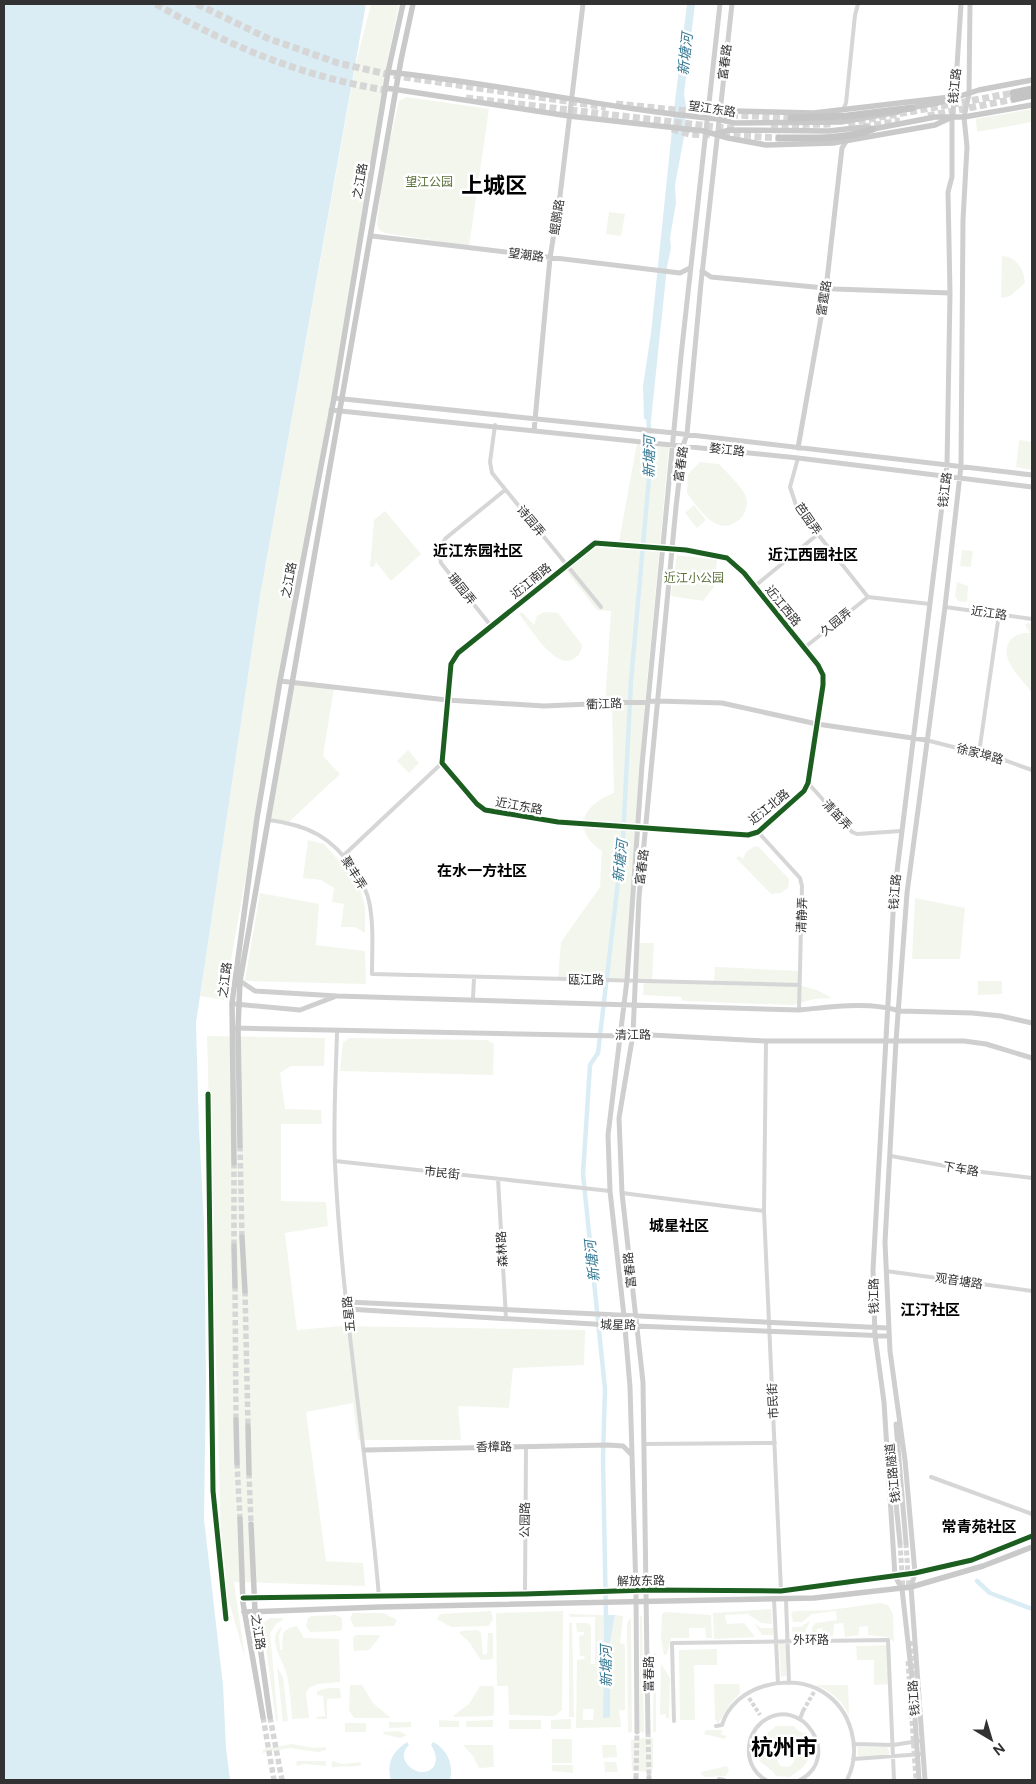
<svg xmlns="http://www.w3.org/2000/svg" width="1036" height="1784" viewBox="0 0 1036 1784" font-family="'DM Sans','Noto Sans SC',sans-serif">
  <style>
    .green { fill: #f3f6ed; fill-rule: evenodd }
    .water { fill: #dbedf4 }
    .lines { fill: none; stroke-linecap: round; stroke-linejoin: round }
    .canal { stroke: #dbedf4; stroke-width: 4.5 }
    .street-tunnel { stroke: #d6d6d6; stroke-width: 4; stroke-dasharray: 4 2; stroke-linecap: butt }
    .secondary-tunnel { stroke: #d6d6d6; stroke-width: 5; stroke-dasharray: 5 2.5; stroke-linecap: butt }
    .primary-tunnel { stroke: #d6d6d6; stroke-width: 5.5; stroke-dasharray: 5.5 3; stroke-linecap: butt }
    .highway-tunnel { stroke: #d6d6d6; stroke-width: 7; stroke-dasharray: 7 3.5; stroke-linecap: butt }
    .street { stroke: #d6d6d6; stroke-width: 4 }
    .secondary { stroke: #cfcfcf; stroke-width: 5 }
    .primary { stroke: #c9c9c9; stroke-width: 5.5 }
    .highway { stroke: #c4c4c4; stroke-width: 7 }
    .cycleway-casing { stroke: #fff; stroke-width: 8 }
    .cycleway { stroke: #1b5e20; stroke-width: 5 }
    .labels { text-anchor: middle; stroke-width: 5; stroke-linejoin: round; paint-order: stroke }
    .street-label { font-size: 12px; fill: #323232; stroke: #fff }
    .park-label { font-size: 12px; fill: #5b723b; stroke: #fff }
    .water-label { font-size: 14px; font-style: italic; fill: #367a94; stroke: #fff }
    .quarter-label { font-size: 15px; font-weight: bold; fill: #000; stroke: #fff }
    .town-label { font-size: 22px; font-weight: bold; fill: #000; stroke: #fff }
  </style>
  <rect width="100%" height="100%" fill="#fff"/>
  <path class="green" d="M371 4H399L386 67 331 410 280 681 224 1000 200 996 260 596 356 63Z
    M407 97 489 109 469 246 385 233 379 230 377 224 383 171 399 101Z
    M1032 109V122L977 132 976 119Z
    M609 212 625 214 621 236 606 234Z
    M1002 256C1017 257 1024 269 1025 283L1010 296 1001 298Z
    M1019 440 1032 442V470L1016 467Z
    M637 443 669 447 645 704 625 978H558L561 942 600 887 602 851C570 829 583 805 614 793L612 706H605L611 611 597 610 563 567 591 545 618 547Z
    M700 462 719 464C727 473 742 486 746 497 748 504 746 514 740 519 717 539 700 510 687 493L688 474Z
    M694 505 706 520 697 528 685 513Z
    M385 511 421 554 391 581 376 562 374 567H370L374 520Z
    M962 550 973 551 971 567 960 566Z
    M677 555 717 560 714 587 703 601 671 596Z
    M957 582 968 586 967 602 958 601 955 596Z
    M522 612 534 625 537 616 544 612 558 613 582 645C581 652 578 658 571 660 553 667 530 627 519 614Z
    M1029 622 1032 626V693C1022 679 999 660 1009 642 1014 634 1022 633 1030 633L1025 625Z
    M294 683 334 688 323 756 340 774 289 822 269 820Z
    M408 750 419 763 409 773 397 761Z
    M308 840 324 844 353 877 361 892 365 907V933L355 927H341L344 904 332 902 334 888 321 880 303 878Z
    M755 846 759 847 789 879 788 888 781 893 771 894 736 858 739 856 743 859 746 852Z
    M260 893 319 904 316 945 365 951 366 984 245 981Z
    M915 898 965 908 960 959H912Z
    M637 943H654L652 981 714 982 715 967 800 971 799 985 817 990 832 998 814 999 793 1005 683 1001 681 997 643 995 644 981 634 980Z
    M978 981H1002V994L978 995Z
    M207 1036 325 1038 324 1066H291L280 1073 285 1109 321 1110 322 1124H281V1201L326 1202 328 1226 285 1233 297 1330 342 1326 585 1330 584 1365 513 1368 509 1408 458 1406 461 1440H358L353 1403 306 1412 326 1561 363 1563 365 1586 234 1582 245 1658 222 1577Z
    M349 1038 487 1040 494 1044 493 1075 340 1071 343 1042Z
    M880 1603 888 1605 893 1614 894 1642 887 1637 868 1635V1626L859 1627V1635L845 1637 843 1623 834 1624 833 1636 823 1637 822 1628 817 1629V1637H812V1627L816 1623 837 1620 836 1611 812 1614 802 1622H793L791 1613 794 1611 830 1610Z
    M771 1609 772 1624 762 1623 747 1614 725 1615 727 1624 744 1623 755 1637 714 1639 713 1613Z
    M491 1611 493 1620 488 1626 451 1627 437 1619 440 1614Z
    M563 1611 562 1710 555 1716 509 1715 508 1686H497L496 1613Z
    M665 1612 711 1615 712 1638H706L705 1628H689V1638H671L667 1654 664 1655 661 1638 662 1614Z
    M353 1613H384L397 1620 394 1626 354 1627 350 1618Z
    M568 1614 604 1615 603 1717 612 1670 610 1643 615 1615 623 1616 620 1643 624 1644 625 1648V1710H619L621 1727 576 1728 577 1660 585 1659 584 1656H580L579 1636 584 1635V1632H577L576 1623H588L591 1626V1664H595V1617H571ZM583 1709H594L593 1720H583Z
    M336 1615 342 1618V1630L339 1631 310 1632 306 1626 308 1618 311 1616Z
    M640 1615 642 1617 644 1732H640Z
    M270 1618H282L283 1620 277 1623 270 1633 278 1721H276L263 1626V1623Z
    M631 1618 632 1732 628 1733 627 1626 628 1621Z
    M810 1621 805 1632 793 1634 792 1627H800Z
    M569 1623H572L574 1717H569Z
    M754 1623 761 1628H773V1635H762Z
    M282 1626 279 1636 280 1650H282L283 1633 289 1628 297 1626 304 1638 339 1639 340 1682 318 1684 309 1688 306 1693 309 1718 292 1719C291 1705 290 1690 287 1676 284 1659 265 1641 282 1626Z
    M478 1630 481 1633 483 1655 487 1654 488 1633H493V1659L481 1660 469 1642 459 1633 461 1631Z
    M356 1635H379L380 1637 369 1650 354 1651 353 1638Z
    M781 1642 786 1645V1676L781 1677 779 1644Z
    M890 1645 891 1684 874 1685V1660H857L856 1646Z
    M717 1649V1665H694L695 1720H680L679 1650Z
    M654 1651 656 1655V1732H653Z
    M661 1664 670 1678 669 1718H666V1714L660 1715Z
    M277 1667 283 1677 288 1721 283 1722Z
    M714 1684H739L740 1693 730 1704 718 1724 715 1719Z
    M350 1685H362L373 1703 391 1718H354L349 1710Z
    M816 1685H848L849 1715C842 1700 831 1691 816 1685Z
    M480 1686H493L494 1689V1714L492 1716 454 1717V1715L469 1704Z
    M328 1688H340L341 1698 327 1699V1719H317L316 1717 325 1716 323 1696 317 1695V1691Z
    M571 1719V1729H551V1720Z
    M439 1720 459 1721V1727H439Z
    M493 1720V1727H466V1721Z
    M509 1720H541V1729H509Z
    M389 1722H411V1727L389 1728Z
    M345 1723H366V1732H345Z
    M776 1726H794L800 1732 806 1733C808 1738 807 1740 808 1745 812 1762 804 1767 790 1777L776 1776C771 1767 761 1766 757 1756L760 1739ZM789 1740 796 1747 794 1762 789 1767 780 1766 776 1757 775 1743Z
    M706 1730H723L721 1734 726 1736 725 1739 704 1734Z
    M399 1731 407 1735 400 1738 383 1734 384 1732Z
    M651 1737 653 1739V1769C647 1773 640 1771 632 1771L631 1740Z
    M552 1739H572V1763H552Z
    M292 1744 314 1748 326 1747V1750L318 1752 290 1748 262 1753 264 1749Z
    M463 1745H493L494 1767 479 1768 473 1756Z
    M602 1745H616L617 1757 603 1758Z
    M858 1747H887L890 1753 888 1755 858 1756Z
    M297 1761H326V1766L305 1764 296 1766Z
    M332 1761 343 1764 361 1762 360 1766 332 1767Z
    M604 1762H616L618 1772H605Z
    M552 1765H573V1773L552 1771Z
    M727 1766 729 1771 726 1776 705 1777 701 1774V1772Z"/>
  <path class="water" d="M4 4H366L260 596 196 1023 199 1129 204 1224 206 1378 204 1519 223 1685 226 1748 230 1780H4Z
    M687 4H695L684 94 686 106 684 137 675 185 676 203 670 238 671 248 667 267 651 420 644 419 643 386 651 333 675 101Z
    M604 1615H615L610 1643V1717L603 1718Z
    M407 1742 409 1745C391 1762 426 1784 435 1764 437 1757 435 1751 431 1745L433 1742C447 1749 454 1764 450 1780H391C386 1763 393 1751 407 1742Z"/>
  <g class="lines">
    <path class="canal" d="M977 1581 990 1593 1032 1609
      M606 1620 603 1457 605 1389 583 1174 590 1065 598 1053 623 839 631 681 651 455 648 414"/>
    <path class="street-tunnel" d="M749 1698 760 1715
      M803 1711 814 1692"/>
    <path class="secondary-tunnel" d="M900 1543 903 1590
      M906 1543 909 1590
      M912 1641 915 1690
      M908 1661 916 1780
      M648 1732 649 1777
      M636 1778 637 1732"/>
    <path class="primary-tunnel" d="M240 1146 242 1237
      M234 1163V1246
      M235 1286 236 1420
      M245 1291 248 1426
      M237 1463 240 1519
      M249 1473 251 1524
      M263 1717 274 1780
      M270 1717 282 1780"/>
    <path class="highway-tunnel" d="M156 4C230 47 306 78 391 91
      M197 4 267 38 338 63 391 75 606 107
      M466 98 734 129
      M616 104 716 114 791 118
      M928 116 1014 99
      M848 123 1013 93
      M771 125 832 124
      M864 127 900 121
      M672 129 689 134 713 135
      M723 135 779 138"/>
    <path class="street" d="M843 110 846 103 855 15 858 4
      M495 425 490 462 492 473 601 607
      M798 458 790 487 797 508 868 597
      M595 543 686 550 727 558 744 573 818 665 823 675V685L808 783 804 791 758 832 748 835 558 822 485 810 477 804 442 763 451 664 458 653Z
      M755 586 818 534
      M868 597 930 604
      M945 607 1032 619
      M491 626 441 563C439 553 439 547 446 538L505 490
      M804 648 868 597
      M926 740 1004 760 1032 770
      M979 753 999 614
      M808 783 852 832 857 834 901 831
      M269 820C308 825 332 837 354 870 360 880 367 890 369 901 374 925 372 950 372 974L799 985
      M758 832 800 878 802 886 799 1010
      M344 855 442 763
      M473 999 474 978
      M337 1031C336 1075 333 1120 335 1164 342 1309 367 1452 379 1597
      M766 1041 764 1211 781 1591
      M891 1156 973 1171 1032 1178
      M335 1161 610 1191
      M498 1179 506 1318
      M622 1193 764 1211
      M886 1271 1032 1291
      M645 1444 775 1443
      M931 1477 1032 1514
      M525 1594 526 1446
      M774 1600 778 1683
      M786 1600 789 1683
      M800 1719 803 1711
      M674 1721 672 1643 888 1640 894 1780
      M716 1726 722 1725C733 1686 790 1671 823 1692 852 1710 862 1750 847 1780
      M854 1744 893 1745 919 1741
      M853 1759 923 1754
      M719 1779 724 1780
      M766 1780C755 1774 748 1762 749 1749 749 1738 754 1729 762 1722 802 1692 843 1758 800 1780"/>
    <path class="secondary" d="M372 236 680 273 690 268
      M702 271 711 277 835 289 950 293
      M334 398 674 433 1032 475
      M331 410 798 458 1032 487
      M534 431 550 258 560 196 583 4
      M798 448 826 289 842 148 847 140
      M280 681 447 700 544 706 658 701 722 703 817 724 926 740
      M240 981 255 991 337 996 799 1010C831 1007 868 1001 900 1011L972 1013 1001 1016 1032 1023
      M235 1004 300 1010 334 997
      M234 1028 620 1036 633 1034 766 1041H964L986 1044 1032 1058
      M348 1302 888 1328
      M347 1309 609 1325 889 1336
      M896 1424 906 1543
      M890 1445 900 1543
      M365 1450 608 1445 623 1446 632 1455
      M637 1732 636 1591 630 1387 624 1316 610 1191 608 1135 627 980 642 765 681 356 720 4
      M648 1732 643 1382 622 1193 619 1118 633 1034 639 897 676 507 683 446 687 434 701 283 732 4
      M649 1777V1780
      M636 1778V1780
      M919 1780 913 1687 902 1589 895 1576 884 1402 875 1336 873 1270 894 896 947 465 950 293 948 192 952 177V117L955 97 961 4
      M925 1780 911 1587 915 1573 905 1460 890 1351 885 1242 896 1041 907 893 945 607 961 466 963 220 967 147 964 117 969 94 970 4"/>
    <path class="primary" d="M388 72C498 83 607 109 718 119L734 123 841 122 898 112
      M386 88 569 116 704 131 728 138 766 145 833 143 935 125 952 117
      M909 108 938 103 979 90 1032 80
      M718 119 732 111 814 113 951 97
      M718 133 730 130 829 131 864 127 873 129 935 117H964L1032 105
      M240 1146 238 1028 240 981 401 60 413 4
      M234 1163 232 1003 257 818 280 681 334 398 388 72 403 4
      M242 1237 245 1291
      M234 1246 235 1286
      M236 1420 237 1463
      M248 1426 249 1473
      M240 1519 243 1603 263 1717
      M251 1524 255 1611 270 1717
      M243 1598 525 1594 647 1590 781 1591 915 1573 972 1560 1032 1536
      M244 1612 380 1607 814 1598 911 1587 983 1566 1032 1547"/>
    <path class="highway" d="M1013 93 1032 89
      M1014 99 1032 95
      M791 118 847 116 912 108
      M779 138C809 138 845 140 873 129"/>
    <g class="cycleway-casing">
      <path id="cycleway" d="M595 543 686 550 727 558 744 573 818 665 823 675V685L808 783 804 791 758 832 748 835 558 822 485 810 477 804 442 763 451 664 458 653Z
        M208 1094 213 1491 226 1619
        M243 1598 525 1594 647 1590 781 1591 915 1573 972 1560 1032 1536"/>
    </g>
    <use href="#cycleway" class="cycleway"/>
  </g>
  <g class="labels">
    <g class="street-label">
      <text transform="translate(725 62) rotate(-83)" y="4">富春路</text>
      <text transform="translate(955 86) rotate(-84)" y="4">钱江路</text>
      <text transform="translate(712 109) rotate(8)" y="4">望江东路</text>
      <text transform="translate(360 181) rotate(-80)" y="4">之江路</text>
      <text transform="translate(557 217) rotate(-81)" y="4">鲲鹏路</text>
      <text transform="translate(526 255) rotate(7)" y="4">望潮路</text>
      <text transform="translate(824 298) rotate(-81)" y="4">雷霆路</text>
      <text transform="translate(727 450) rotate(6)" y="4">婺江路</text>
      <text transform="translate(681 464) rotate(-82)" y="4">富春路</text>
      <text transform="translate(945 490) rotate(-83)" y="4">钱江路</text>
      <text transform="translate(808 519) rotate(55)" y="4">芭园弄</text>
      <text transform="translate(531 521) rotate(50)" y="4">诗园弄</text>
      <text transform="translate(289 580) rotate(-79)" y="4">之江路</text>
      <text transform="translate(531 581) rotate(-39)" y="4">近江南路</text>
      <text transform="translate(462 589) rotate(51)" y="4">珊园弄</text>
      <text transform="translate(783 606) rotate(51)" y="4">近江西路</text>
      <text transform="translate(989 613) rotate(8)" y="4">近江路</text>
      <text transform="translate(836 622) rotate(-39)" y="4">久园弄</text>
      <text transform="translate(604 704) rotate(-2)" y="4">衢江路</text>
      <text transform="translate(980 754) rotate(15)" y="4">徐家埠路</text>
      <text transform="translate(519 806) rotate(10)" y="4">近江东路</text>
      <text transform="translate(769 807) rotate(-39)" y="4">近江北路</text>
      <text transform="translate(837 815) rotate(47)" y="4">清笛弄</text>
      <text transform="translate(642 867) rotate(-83)" y="4">富春路</text>
      <text transform="translate(354 873) rotate(58)" y="4">聚丰弄</text>
      <text transform="translate(895 892) rotate(-85)" y="4">钱江路</text>
      <text transform="translate(802 915) rotate(-88)" y="4">清静弄</text>
      <text transform="translate(225 980) rotate(-83)" y="4">之江路</text>
      <text x="586" y="984">瓯江路</text>
      <text transform="translate(633 1035) rotate(-1)" y="4">清江路</text>
      <text transform="translate(961 1169) rotate(9)" y="4">下车路</text>
      <text transform="translate(442 1173) rotate(6)" y="4">市民街</text>
      <text transform="translate(502 1249) rotate(-93)" y="4">森林路</text>
      <text transform="translate(630 1270) rotate(-96)" y="4">富春路</text>
      <text transform="translate(959 1281) rotate(8)" y="4">观音塘路</text>
      <text transform="translate(874 1296) rotate(-91)" y="4">钱江路</text>
      <text transform="translate(349 1314) rotate(-96)" y="4">五星路</text>
      <text transform="translate(618 1325) rotate(1)" y="4">城星路</text>
      <text transform="translate(773 1401) rotate(-93)" y="4">市民街</text>
      <text transform="translate(494 1447) rotate(-1)" y="4">香樟路</text>
      <text transform="translate(893 1473) rotate(-96)" y="4">钱江路隧道</text>
      <text transform="translate(525 1520) rotate(-89)" y="4">公园路</text>
      <text transform="translate(641 1581) rotate(-1)" y="4">解放东路</text>
      <text transform="translate(258 1632) rotate(81)" y="4">之江路</text>
      <text x="811" y="1644">外环路</text>
      <text transform="translate(649 1674) rotate(-90)" y="4">富春路</text>
      <text transform="translate(914 1698) rotate(-94)" y="4">钱江路</text>
    </g>
    <g class="park-label">
      <text x="429" y="186">望江公园</text>
      <text x="694" y="582">近江小公园</text>
    </g>
    <g class="water-label">
      <text transform="translate(685 54) rotate(-84)" y="5">新塘河</text>
      <text transform="translate(649 457) rotate(-89)" y="5">新塘河</text>
      <text transform="translate(620 861) rotate(-84)" y="5">新塘河</text>
      <text transform="translate(592 1261) rotate(-96)" y="5">新塘河</text>
      <text transform="translate(606 1666) rotate(-91)" y="5">新塘河</text>
    </g>
    <g class="quarter-label">
      <text x="478" y="556">近江东园社区</text>
      <text x="813" y="560">近江西园社区</text>
      <text x="482" y="876">在水一方社区</text>
      <text x="679" y="1231">城星社区</text>
      <text x="930" y="1315">江汀社区</text>
      <text x="979" y="1532">常青苑社区</text>
    </g>
    <g class="town-label">
      <text x="494" y="193">上城区</text>
      <text x="784" y="1755">杭州市</text>
    </g>
  </g>
  <rect width="1036" height="1784" fill="none" stroke="#323232" stroke-width="10"/>
  <g transform="translate(991 1739) rotate(142)" stroke="#ffffff" stroke-width="4" paint-order="stroke">
  <path d="M0-4L9 19L0 12L-9 19Z" fill="#323232"/>
  <text y="-8" font-size="14" font-weight="bold" text-anchor="middle" fill="#323232">N</text>
  </g>
</svg>
